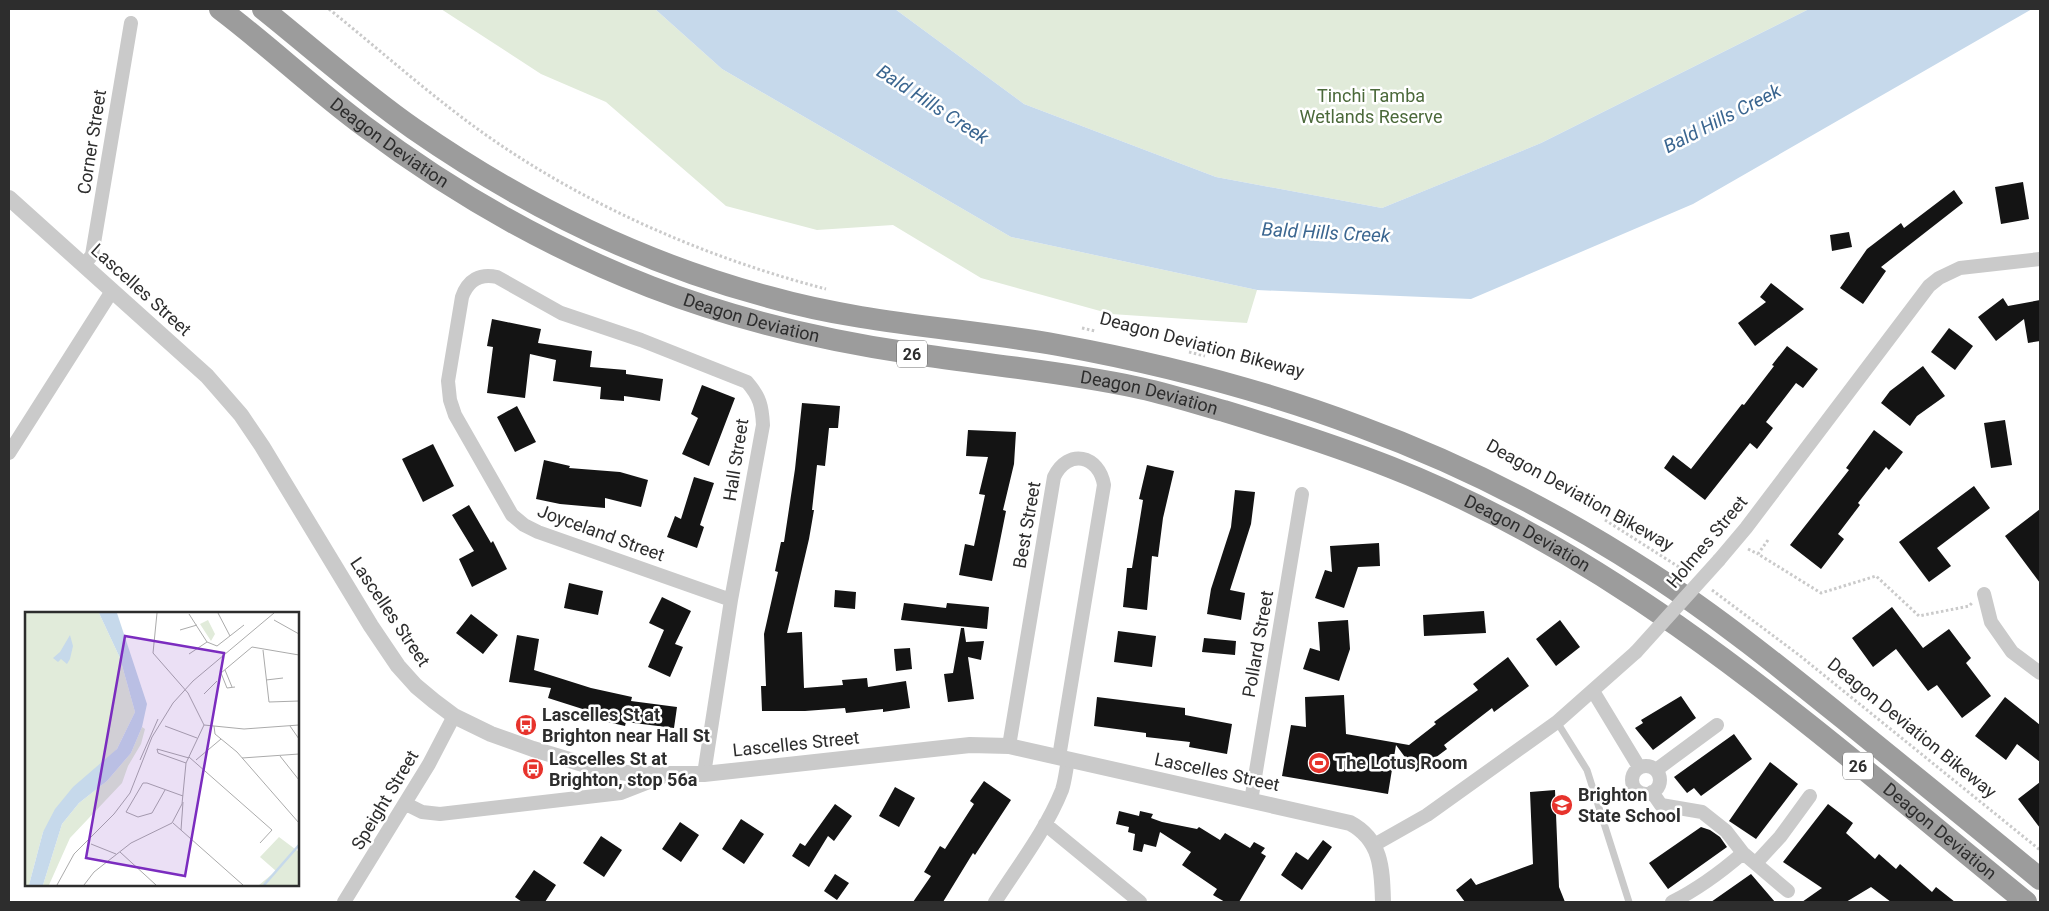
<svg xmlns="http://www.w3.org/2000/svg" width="2049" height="911" viewBox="0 0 2049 911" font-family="Roboto,sans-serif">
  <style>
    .green { fill: #e1ebda }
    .water { fill: #c6d9eb }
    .building { fill: #141414 }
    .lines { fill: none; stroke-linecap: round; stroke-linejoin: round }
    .path { stroke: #cacaca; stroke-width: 3; stroke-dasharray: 2.5 2.5; stroke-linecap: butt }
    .service { stroke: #cacaca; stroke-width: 7 }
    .minor { stroke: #cacaca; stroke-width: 14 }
    .tertiary { stroke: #cacaca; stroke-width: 16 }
    .trunk { stroke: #9c9c9c; stroke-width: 22 }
    .minor-bridge { stroke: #cacaca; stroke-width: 14 }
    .labels { text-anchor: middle; stroke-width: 5; stroke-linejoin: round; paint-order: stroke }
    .shield { fill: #fff; stroke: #6c6c6c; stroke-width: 1 }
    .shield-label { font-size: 16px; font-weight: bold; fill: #2d2d2d }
    .park-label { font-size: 18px; fill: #4b693a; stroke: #fff }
    .street-label { font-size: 18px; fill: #2d2d2d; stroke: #fff }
    .poi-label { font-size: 18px; font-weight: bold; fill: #2d2d2d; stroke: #fff; text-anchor: start }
    .water-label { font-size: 19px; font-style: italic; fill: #3b6690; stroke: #fff }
    .inset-river { fill: none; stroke: #c6d9eb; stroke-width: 2.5 }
    .inset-road { fill: none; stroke: #ababab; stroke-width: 1 }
    .view { fill: #7b2cbf; fill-opacity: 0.15; stroke: #7b2cbf; stroke-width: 2.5 }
    .inset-edge { fill: none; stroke: #2d2d2d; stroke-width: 2.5 }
  </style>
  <rect width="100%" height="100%" fill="#fff"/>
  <path class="green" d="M441 9H655L722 69 1011 237 1257 290 1247 323 1111 314 981 278 893 225 817 230 726 206 606 102 541 74Z
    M895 9H1809L1541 143 1382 208 1216 177 1024 104Z"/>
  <path class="water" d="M655 9H895L1024 104 1216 177 1382 208 1541 143 1809 9H2032L1693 204 1471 299 1257 290 1011 237 722 69Z"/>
  <path class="building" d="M2023 182 2029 219 2001 224 1995 187Z
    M1954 190 1963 203 1881 267 1886 271 1863 304 1840 288 1867 249 1901 223 1904 228Z
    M1849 232 1852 247 1832 251 1830 235Z
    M1771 283 1804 309 1755 346 1738 323 1766 302 1760 297Z
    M2003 298 2008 306 2040 300V341L2028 343 2024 319 1996 341 1978 317Z
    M492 319 541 329 538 343 592 351 590 367 626 370V374L663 379 660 401 624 396V401L600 399 601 387 553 381 556 360 530 354 525 398 487 393 493 347 487 346Z
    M1949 328 1973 346 1955 370 1931 352Z
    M1787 346 1818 369 1803 388 1796 383 1766 422 1773 428 1757 449 1750 443 1705 500 1664 468 1673 455 1691 469 1742 404 1744 405 1774 366 1772 365Z
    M1923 366 1945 396 1917 416 1910 426 1881 403 1890 391Z
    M702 385 735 398 709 466 682 454 698 418 691 414Z
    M802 403 840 406 838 428H829L825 466 817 465 812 510H814L809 539 787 633 802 632 804 688 843 685 842 680 867 678 868 687 906 681 910 708 883 712V709L846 713 845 708 805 711H762L761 686H766L764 634 778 572 775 571 781 542H784L795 469Z
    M517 406 536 442 515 452 497 417Z
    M2005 420 2012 465 1991 468 1984 423Z
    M968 430 1016 432 1014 464 1003 510 1006 511 992 581 959 575 965 544 974 546 985 495 979 494 988 457 966 456Z
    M1874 430 1903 452 1889 470 1886 467 1858 503 1860 505 1838 534 1844 539 1821 569 1790 545 1849 470 1846 468Z
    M433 444 454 486 423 502 402 459Z
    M544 460 570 466 569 468 620 472 648 480 641 507 605 498V508L560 504 536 499Z
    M1147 465 1174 471 1163 518 1158 557 1152 556 1147 610 1123 607 1127 568H1132L1143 500 1139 499Z
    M694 477 714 483 700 525 704 527 697 548 667 537 675 516 681 519Z
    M1974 486 1990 508 1937 548 1951 566 1929 582 1899 542Z
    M1235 490 1255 492 1251 524 1230 590 1245 593 1241 620 1207 614 1211 589 1231 527Z
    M469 505 491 543 493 541 507 569 472 587 459 559 474 551 452 515Z
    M2040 509V583L2005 536Z
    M1379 543 1380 566 1358 567 1344 608 1315 598 1325 570 1332 572 1330 546Z
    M569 583 603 591 598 615 564 608Z
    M835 590 856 592 855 609 834 607Z
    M662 597 691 611 675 644 683 647 670 677 648 667 664 630 649 623Z
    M904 603 946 608 947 603 989 607 987 629 901 620Z
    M1892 607 1923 648 1949 629 1971 658 1966 663 1991 696 1962 718 1937 685 1928 691 1896 649 1873 667 1852 638Z
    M1484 611 1486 633 1424 636 1423 615Z
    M471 614 498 635 483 654 456 633Z
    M1348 620 1350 649 1339 681 1303 669 1310 648 1320 651 1318 622Z
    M1560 620 1580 647 1556 666 1536 639Z
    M961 628H964L966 642 984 641 981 660 968 657 974 699 948 702 944 674 953 673Z
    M1118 631 1156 636 1152 667 1114 662Z
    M517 635 539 639 534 670 591 688 632 697 631 701 677 707 674 728 626 722 625 726 591 718 592 712 548 698 551 688 509 682Z
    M1204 638 1236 641 1235 655 1202 652Z
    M910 648 912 669 896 671 894 649Z
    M1508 657 1529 686 1494 712 1492 708 1444 745 1447 749 1416 772 1396 745 1388 794 1282 776 1291 725 1306 727 1305 697 1344 695 1346 734 1409 745 1436 724 1434 722 1478 690 1473 684Z
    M1681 696 1696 718 1653 750 1635 728 1643 723 1641 720Z
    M1097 697 1185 708V715L1232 724 1227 754 1189 747 1190 742 1146 737V733L1094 726Z
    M2005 697 2040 725V762L2017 744 2006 760 1975 736Z
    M1734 734 1752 759 1701 796 1694 788 1687 793 1674 777Z
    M1770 762 1798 784 1756 839 1729 821Z
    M984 781 1011 800 975 855 973 853 943 902H913L931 876 924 872 940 846 945 849 974 804 970 801Z
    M2040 782V828L2018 799Z
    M895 787 915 798 899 827 879 816Z
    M1555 790 1559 887 1565 902H1465L1456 890 1471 878 1476 885 1533 864 1530 792Z
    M835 804 852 816 834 841 828 836 809 867 792 856 800 843 805 846Z
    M1828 804 1853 823 1846 833 1875 859 1879 854 1896 869 1900 864 1932 892 1936 887 1955 902H1891L1871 887 1846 902H1802L1822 888 1783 862Z
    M1119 811 1139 816 1140 811 1153 814 1151 818 1162 822 1197 829 1199 827 1220 840 1225 833 1250 848 1254 842 1265 848 1261 853 1266 856 1239 902H1225L1213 895 1217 889 1182 865 1191 852 1160 832 1156 847 1144 844 1142 852 1133 850 1135 834 1128 832 1129 827 1116 824Z
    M741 819 764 834 744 864 722 849Z
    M680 822 699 835 681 862 662 849Z
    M1701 827 1710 830 1720 837 1727 847 1668 889 1649 863Z
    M601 836 622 850 604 877 583 863Z
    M1323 840 1332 847 1302 890 1281 875 1296 852 1308 860Z
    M534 870 556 885 545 902H522L515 897Z
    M835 874 849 883 837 900 824 891Z
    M1751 874 1775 902H1711Z"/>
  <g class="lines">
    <path class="path" d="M329 9C381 51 431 96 486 135 587 206 707 258 826 289
      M1082 328 1095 331
      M1189 352 1205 356
      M1605 520 1682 569
      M1768 540 1758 554 1821 593 1876 576 1919 616 1969 606 1972 603
      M1748 549 1758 554
      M1712 590 1799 655 2040 850"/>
    <path class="service" d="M1557 722 1587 770 1629 902"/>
    <path class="minor" d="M84 265 92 255 131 23
      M9 453 112 291
      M1719 560 1746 528 1929 286 1939 278 1960 268 2040 259
      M1984 594 1991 622 2012 652 2040 673
      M1593 691 1639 767
      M1009 746 1054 477C1068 448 1099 455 1104 485L1059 757
      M1632 780a14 14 0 1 1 28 0a14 14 0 1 1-28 0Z
      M1656 770 1717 725
      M704 774 731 600 763 425C762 406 760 397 747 382L641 340 561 313 497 277C480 273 468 280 462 297L448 381 450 400 455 415 512 515 524 525 538 532 731 600
      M1652 792 1661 805 1702 812 1726 831 1743 853 1788 891
      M1251 801 1302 494
      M406 804 422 812 440 814 621 793 667 775
      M1045 824 1140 902
      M1374 845 1427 815 1557 722 1636 652
      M1756 863 1780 837 1810 796
      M344 902 429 764 454 716
      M995 902C1018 866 1046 830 1062 790 1065 781 1066 770 1068 760
      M1672 902C1698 889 1721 872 1743 853"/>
    <path class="tertiary" d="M9 198 207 376 241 415 262 446 371 626 398 666 416 686 434 701 454 716 491 734 533 749 596 768 633 774H704L970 745 1009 746 1350 823C1382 840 1382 870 1383 902"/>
    <g class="trunk">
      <path id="s1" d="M220 9C269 46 314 89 364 126 452 192 548 247 651 287 734 319 822 340 910 353 985 365 1060 371 1135 387 1165 393 1195 403 1224 411 1280 428 1336 446 1390 467 1633 562 1827 741 2026 902"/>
      <path d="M263 9C313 49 361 92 414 129 522 204 641 263 769 297 864 324 962 328 1058 345 1162 364 1263 390 1361 427 1462 464 1559 514 1650 573 1718 617 1781 668 1844 719 1909 772 1975 825 2040 879"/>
    </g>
    <path class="minor-bridge" d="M1636 652 1719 560"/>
  </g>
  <defs>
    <g id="bus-disc" transform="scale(1.125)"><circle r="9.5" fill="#e7332c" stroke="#fff"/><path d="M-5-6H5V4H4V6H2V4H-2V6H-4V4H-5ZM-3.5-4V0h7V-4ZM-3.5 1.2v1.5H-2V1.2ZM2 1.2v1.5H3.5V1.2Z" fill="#fff"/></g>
    <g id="stadium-disc" transform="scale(1.125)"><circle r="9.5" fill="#e7332c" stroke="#fff"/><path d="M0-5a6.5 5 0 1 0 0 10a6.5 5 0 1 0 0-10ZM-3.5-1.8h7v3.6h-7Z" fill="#fff"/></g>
    <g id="school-disc" transform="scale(1.125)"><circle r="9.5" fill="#e7332c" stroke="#fff"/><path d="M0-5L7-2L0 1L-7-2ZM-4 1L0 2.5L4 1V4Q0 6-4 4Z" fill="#fff"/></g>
  </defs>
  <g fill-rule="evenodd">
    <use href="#bus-disc" x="526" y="725"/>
    <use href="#stadium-disc" x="1319" y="763"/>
    <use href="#bus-disc" x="533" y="769"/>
    <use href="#school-disc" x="1562" y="805"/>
  </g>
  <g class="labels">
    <g class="shield">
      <rect x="897" y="340.5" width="30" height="27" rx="4"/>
      <rect x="1843" y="752.5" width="30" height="27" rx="4"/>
    </g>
    <g class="shield-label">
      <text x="912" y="360">26</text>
      <text x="1858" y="772">26</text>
    </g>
    <g class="park-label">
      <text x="1371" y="102">Tinchi Tamba<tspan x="1371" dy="21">Wetlands Reserve</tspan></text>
    </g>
    <g class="street-label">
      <text transform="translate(92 142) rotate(-81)" y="6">Corner Street</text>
      <text dy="6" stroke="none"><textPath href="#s1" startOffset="216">Deagon Deviation</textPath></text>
      <text transform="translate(141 290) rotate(42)" y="6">Lascelles Street</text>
      <text dy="6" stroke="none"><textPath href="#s1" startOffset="621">Deagon Deviation</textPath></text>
      <text transform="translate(1202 345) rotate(15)" y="6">Deagon Deviation Bikeway</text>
      <text dy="6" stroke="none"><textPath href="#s1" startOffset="1026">Deagon Deviation</textPath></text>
      <text transform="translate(736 460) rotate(-81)" y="6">Hall Street</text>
      <text transform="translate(1580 495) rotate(29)" y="6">Deagon Deviation Bikeway</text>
      <text transform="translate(1027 525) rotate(-80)" y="6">Best Street</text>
      <text transform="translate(601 533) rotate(20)" y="6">Joyceland Street</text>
      <text dy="6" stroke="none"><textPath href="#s1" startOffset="1431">Deagon Deviation</textPath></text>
      <text transform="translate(1707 542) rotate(-50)" y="6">Holmes Street</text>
      <text transform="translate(390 612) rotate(56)" y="6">Lascelles Street</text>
      <text transform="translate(1258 644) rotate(-80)" y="6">Pollard Street</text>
      <text transform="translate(1912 728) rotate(39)" y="6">Deagon Deviation Bikeway</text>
      <text transform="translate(796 744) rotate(-6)" y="6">Lascelles Street</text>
      <text transform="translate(1217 772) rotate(12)" y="6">Lascelles Street</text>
      <text transform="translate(385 800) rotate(-59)" y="6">Speight Street</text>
      <text dy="6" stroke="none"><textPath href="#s1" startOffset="1941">Deagon Deviation</textPath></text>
    </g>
    <g class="poi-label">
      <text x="542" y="721">Lascelles St at<tspan x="542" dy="21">Brighton near Hall St</tspan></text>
      <text x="549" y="765">Lascelles St at<tspan x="549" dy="21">Brighton, stop 56a</tspan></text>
      <text x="1335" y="769">The Lotus Room</text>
      <text x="1578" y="801">Brighton<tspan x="1578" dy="21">State School</tspan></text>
    </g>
    <g class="water-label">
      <text transform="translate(933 104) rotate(33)" y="7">Bald Hills Creek</text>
      <text transform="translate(1722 118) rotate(-27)" y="7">Bald Hills Creek</text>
      <text transform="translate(1326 232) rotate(3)" y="7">Bald Hills Creek</text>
    </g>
  </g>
  <g transform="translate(25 612)">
    <rect width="274" height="274" fill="#fff"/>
    <path d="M0 1H74L95 46 110 100 92 137 18 220 4 273H0ZM183 8 190 22 186 29 175 12ZM117 115 120 117 116 132 103 154 97 171 45 226 24 273H18L37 212 54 191 82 169 106 141ZM254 225 274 240V273H234L251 259 235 245Z" fill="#e1ebda"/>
    <path d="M74 1H92L122 92 117 115 106 141 82 169 54 191 37 212 18 273H4L18 220 30 197 48 175 92 137 110 100 95 46ZM45 23 48 34 45 47 42 52 36 47 33 50 28 46 35 40Z" fill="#c6d9eb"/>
    <path class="inset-river" d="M239 273 274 233"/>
    <path class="inset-road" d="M132 1 128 41 163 81 179 113M193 1 205 24M164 2 182 30 192 34 219 13M249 8 274 22M155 18 172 13M238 38 244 90 274 89M164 42 182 30M200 58 207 75M241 68 258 66M210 75 202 76 196 61 227 35 274 43M179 82 192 69M179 113 219 117 274 113M140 114 172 126M189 114 190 122 212 140 274 211M265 114 274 127M255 144 274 168M164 145 247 218 235 231M217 146 274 142M115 148 133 107M171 148 196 127M161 151 133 141 132 137 164 146M140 178 127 201 113 205 101 200 118 171H122L158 184M148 211 218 273M156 218 158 190M66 232 91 242M95 240 131 273M32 273 49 242 89 202 105 181 127 125 148 91 168 69 249 1M59 273 69 260 106 231 147 211 157 192 161 151 179 113"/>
    <path class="view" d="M100 24 199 41 160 264 61 246Z"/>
    <rect width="274" height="274" class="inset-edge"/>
  </g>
  <rect width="2049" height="911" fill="none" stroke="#2d2d2d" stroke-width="20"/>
</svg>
